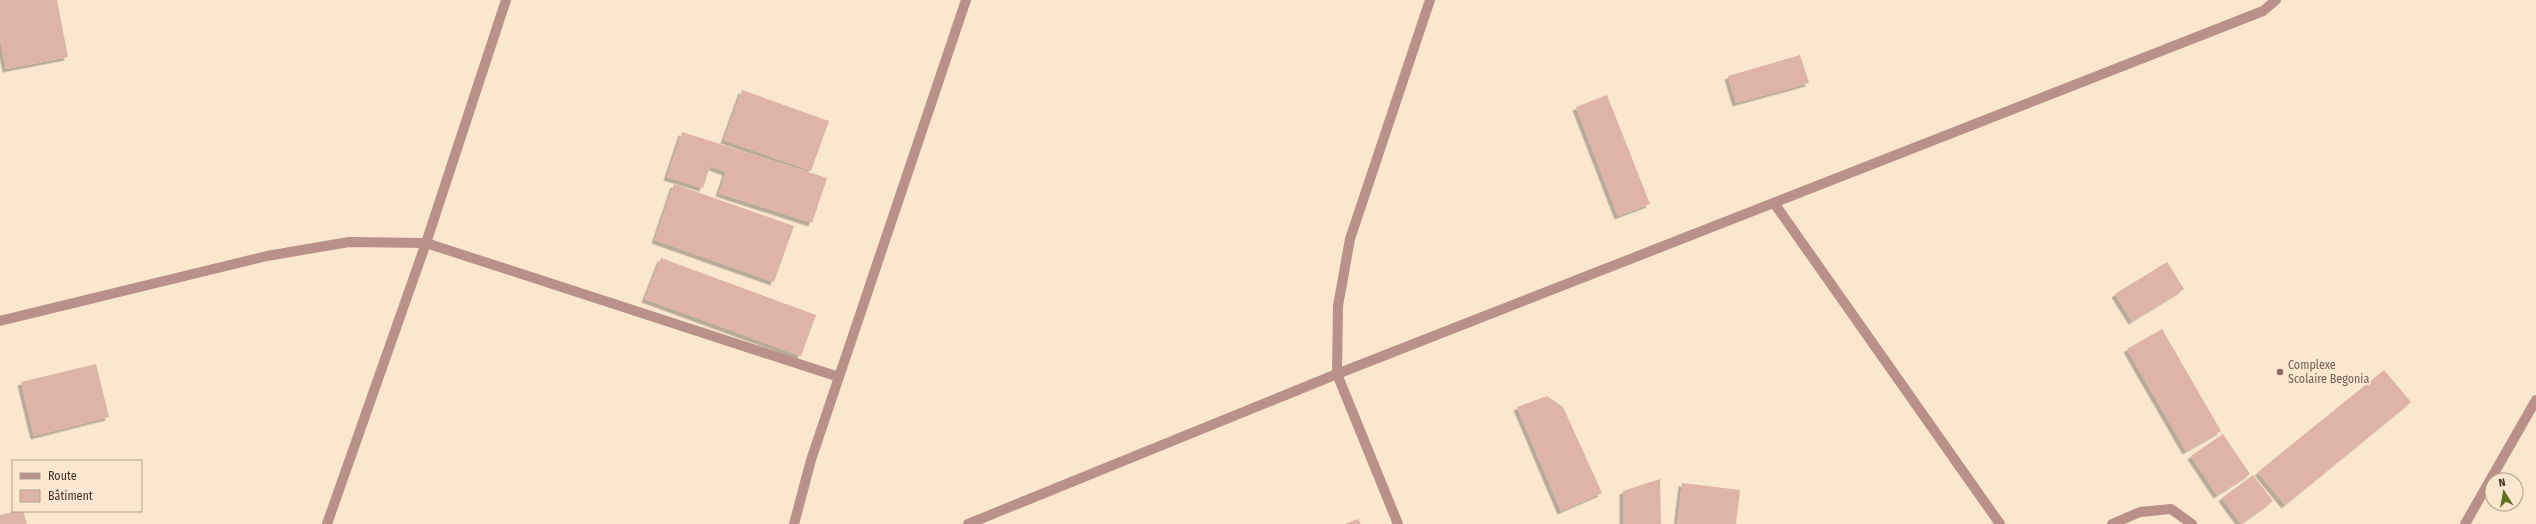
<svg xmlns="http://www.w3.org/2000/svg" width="2536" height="524" viewBox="0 0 2536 524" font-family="'Fira Sans Condensed',sans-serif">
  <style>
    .building { fill: #deb3a8; filter: url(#shadow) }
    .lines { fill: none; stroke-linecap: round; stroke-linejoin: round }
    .minor { stroke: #b99188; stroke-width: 10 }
    .tertiary { stroke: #b99188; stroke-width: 10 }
    .education-dot { fill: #8d6e63; stroke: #fbe7cf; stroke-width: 1.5 }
    .labels { text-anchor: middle; stroke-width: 3.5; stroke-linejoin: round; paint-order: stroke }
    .education-label { font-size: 12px; fill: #785e54; stroke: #fbe7cf; text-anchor: start }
  </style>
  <defs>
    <filter id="shadow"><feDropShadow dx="-3.5" dy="3.5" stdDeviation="0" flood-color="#0004"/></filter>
  </defs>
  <rect width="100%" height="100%" fill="#fbe7cf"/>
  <path class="building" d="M0 0H57L68 57 6 69 0 38Z
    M1800 55 1809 83 1736 103 1728 76Z
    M742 90 829 121 811 171 724 140Z
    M1607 95 1650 204 1618 216 1576 107Z
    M682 132 827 178 812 223 719 193 726 172 710 166 703 188 667 177Z
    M674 184 794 226 774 282 655 240Z
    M661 258 816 315 801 356 645 299Z
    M2167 262 2184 289 2132 321 2115 294Z
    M2162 329 2221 431 2186 451 2127 349Z
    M96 364 109 417 34 436 21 382Z
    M2384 370 2411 402 2285 505 2258 472Z
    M1547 396 1563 407 1602 493 1561 511 1517 407Z
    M2223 434 2250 474 2217 495 2191 456Z
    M2253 475 2273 501 2241 524 2222 498Z
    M1660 479 1661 524H1623V491Z
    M1682 483 1740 490 1736 524H1677Z
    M17 511H23L27 524H0V515Z
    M1358 519 1361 524H1345Z"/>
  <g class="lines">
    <path class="minor" d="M1774 203 2000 524
      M0 321 267 256 349 242 426 243 839 377
      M327 524 426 243 506 0
      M794 524 811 460 966 0
      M968 524 1337 374 2263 11 2276 0
      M1398 524 1337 374 1338 306 1350 239 1430 0
      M2112 524 2140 512 2171 509 2192 524"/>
    <path class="tertiary" d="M2465 524 2536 400"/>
  </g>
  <circle class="education-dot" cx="2280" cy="372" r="4"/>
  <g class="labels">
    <g class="education-label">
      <text x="2288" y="369">Complexe<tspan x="2288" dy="14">Scolaire Begonia</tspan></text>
    </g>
  </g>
  <rect x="12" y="460" width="130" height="52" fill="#fbe7cf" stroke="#b0a08d"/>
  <rect x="20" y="473" width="20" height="6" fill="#b99188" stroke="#b0a08d"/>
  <text x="48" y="480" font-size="12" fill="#3f362a">Route</text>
  <rect x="20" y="490" width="20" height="12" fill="#deb3a8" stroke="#b0a08d"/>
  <text x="48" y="500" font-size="12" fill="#3f362a">Bâtiment</text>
  <g transform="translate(2504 492) rotate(349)"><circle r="19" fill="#fbe7cf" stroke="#b0a08d"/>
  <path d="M0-3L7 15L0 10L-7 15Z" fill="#5f701d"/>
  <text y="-6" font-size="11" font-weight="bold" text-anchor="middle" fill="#3f362a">N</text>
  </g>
</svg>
